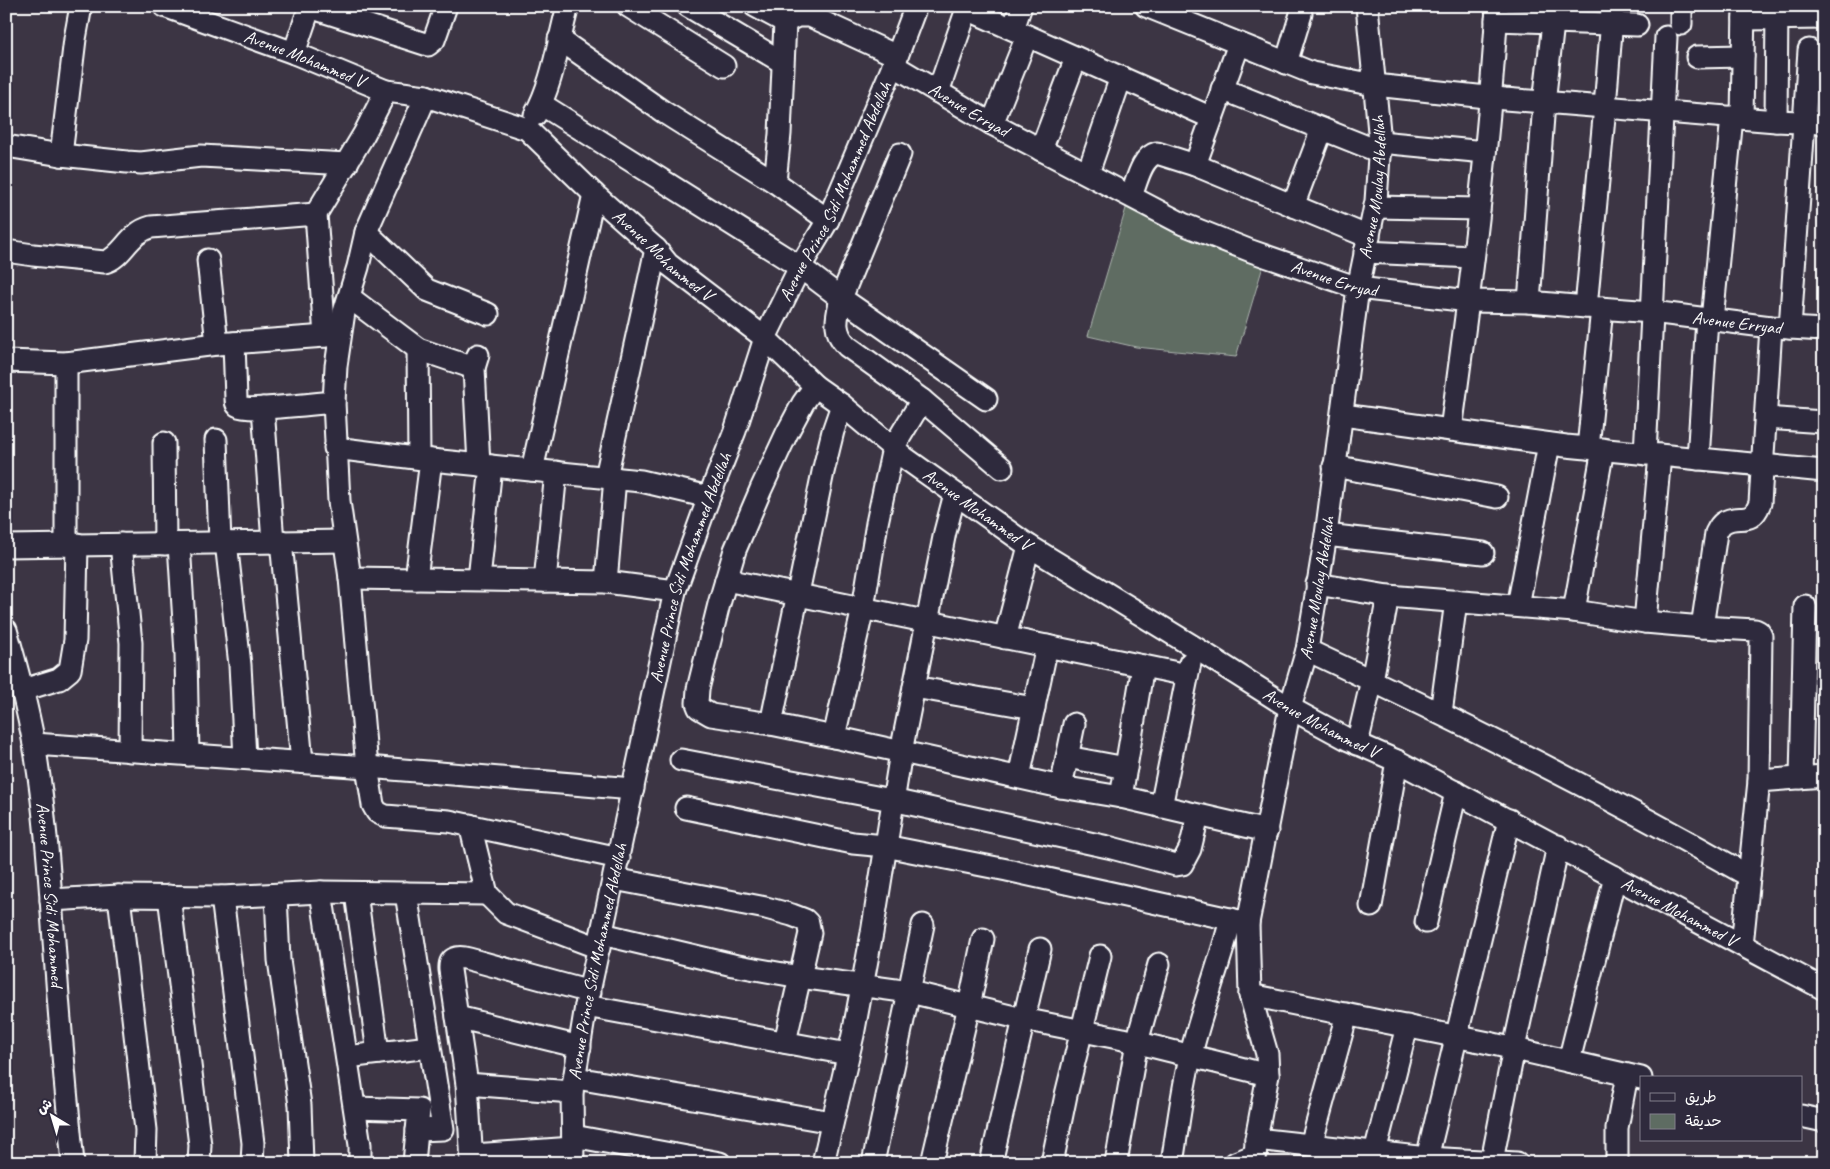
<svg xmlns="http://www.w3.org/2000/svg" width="1830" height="1169" viewBox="0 0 1830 1169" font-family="Caveat,'Playpen Sans Arabic',sans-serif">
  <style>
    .green { fill: #5e6c62; stroke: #aeb6b0 }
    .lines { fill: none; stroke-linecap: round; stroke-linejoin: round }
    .minor-casing { stroke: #fff; stroke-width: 25 }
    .minor { stroke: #2f2a3d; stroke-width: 21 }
    .labels { text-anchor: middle; stroke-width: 4; stroke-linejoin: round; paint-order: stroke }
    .street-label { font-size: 18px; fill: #fff; stroke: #2f2a3d }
  </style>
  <rect width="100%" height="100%" fill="#3c3544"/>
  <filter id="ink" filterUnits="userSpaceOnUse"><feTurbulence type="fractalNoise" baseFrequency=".02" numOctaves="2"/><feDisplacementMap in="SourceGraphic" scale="10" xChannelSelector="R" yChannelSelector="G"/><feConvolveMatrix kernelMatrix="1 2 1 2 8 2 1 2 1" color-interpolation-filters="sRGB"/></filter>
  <g filter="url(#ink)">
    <path class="green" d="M1127 205 1263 266 1236 357 1136 347 1088 336Z"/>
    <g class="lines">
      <g class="minor-casing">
        <g id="minor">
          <path id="s1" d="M164 6 294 53 386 91 426 96 527 129 594 194 656 249 668 264 765 338 815 386 842 405 905 458 1029 546 1194 647 1290 708 1349 740 1397 761 1824 989"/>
          <path d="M628 6 724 66"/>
          <path d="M688 6 782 62"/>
          <path d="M755 6 785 22"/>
          <path d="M1146 6 1312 73 1375 85 1505 99 1776 121 1824 123"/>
          <path d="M310 7 428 45 434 40 446 6"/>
          <path d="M967 9 1212 118"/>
          <path d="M1744 19 1824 18"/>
          <path d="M1496 20 1637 25"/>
          <path d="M1681 24V6"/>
          <path d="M1013 29 1021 6"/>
          <path d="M559 39 665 113 775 182 828 220"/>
          <path d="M294 53 310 6"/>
          <path d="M1697 57 1743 56"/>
          <path d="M1286 63 1301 14"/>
          <path id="s2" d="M893 65 992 124 1183 224 1251 251 1358 288 1469 301 1529 302 1586 307 1652 312 1771 327 1824 330"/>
          <path d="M1222 89 1380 152"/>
          <path d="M938 92 968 6"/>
          <path d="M426 96 366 232 358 267 344 312 336 366 334 402 339 501 350 578 367 767 373 805 377 812 385 816 449 821 619 858"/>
          <path d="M541 104 800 267 841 298 986 399"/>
          <path d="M535 115C553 83 558 42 568 6"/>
          <path d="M1742 118 1744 6"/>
          <path d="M1776 121 1777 6"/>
          <path d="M992 124 1027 36"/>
          <path d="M1380 142 1485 152"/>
          <path d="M6 146 61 155 127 162 141 163 201 156 347 164"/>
          <path d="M1041 150 1076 58"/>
          <path d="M61 155 75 39 81 6"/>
          <path d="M1195 165 1239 44"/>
          <path d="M1088 173 1121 77"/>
          <path d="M775 182 780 134 785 22 797 16H810L897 56"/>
          <path d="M1131 196C1137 182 1141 157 1157 153L1195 165 1369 237"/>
          <path d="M1293 206 1322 129"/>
          <path d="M1375 207 1479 209"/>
          <path d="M366 232 427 290 488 314"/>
          <path d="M6 251 33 255 105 262C123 257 128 233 151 227L316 214"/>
          <path d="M1365 252 1473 257"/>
          <path d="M208 260 217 344"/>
          <path d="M349 297 418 349 474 368"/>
          <path d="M1529 302 1544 103 1553 23"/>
          <path d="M1586 307 1605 107 1613 6"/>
          <path d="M1712 320 1732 117"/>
          <path d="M1790 328 1809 50"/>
          <path d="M325 336 316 214 364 134 386 91"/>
          <path d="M234 343 236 399C236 402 236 405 239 406 248 412 319 403 334 402"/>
          <path d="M418 349 419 458"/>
          <path d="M478 355 474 368 479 465"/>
          <path d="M6 361 66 363 217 344 339 335"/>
          <path d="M66 363V545"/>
          <path d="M815 386 803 403 787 433 761 489 735 550 719 604 698 689 697 703 699 708 711 715 771 724 834 737 1061 787 1121 797 1267 831"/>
          <path d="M922 400 1002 468"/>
          <path d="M263 408 273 542"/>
          <path d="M1343 415 1566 446 1824 471"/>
          <path d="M1766 418 1824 422"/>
          <path d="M1451 430C1470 289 1489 148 1497 6"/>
          <path d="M216 440 220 542"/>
          <path d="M164 443 165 544"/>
          <path d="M335 448 431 460 641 481 709 497"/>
          <path d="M1588 448 1602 308"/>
          <path d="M1645 454 1666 37"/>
          <path d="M1698 459 1707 319"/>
          <path d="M1334 466 1497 497"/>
          <path d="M532 470 594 194"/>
          <path d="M606 477 656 249"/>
          <path d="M1326 535 1483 553"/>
          <path d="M281 541 302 762"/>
          <path d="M226 542 240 665 245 758"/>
          <path d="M121 544 131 643 130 751"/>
          <path d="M179 544 186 654 188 755"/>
          <path d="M6 546 344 541"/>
          <path d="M350 578 606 582 675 591"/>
          <path d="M416 579 431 460"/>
          <path d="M479 579 491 466"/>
          <path d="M726 580 1187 675"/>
          <path d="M545 581 556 472"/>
          <path d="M606 582 615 478"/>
          <path d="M1317 584 1388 596 1574 611 1645 622 1702 627 1755 630 1759 632 1761 636 1759 781 1742 945"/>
          <path d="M1518 606 1549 444"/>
          <path d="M1574 611 1603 449"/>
          <path d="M1645 622 1660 455"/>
          <path d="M1702 627 1716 533C1718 529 1720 525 1723 523 1738 512 1751 528 1760 503L1771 327"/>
          <path id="s3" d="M6 630C17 668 27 706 34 744 46 814 50 885 55 955 60 1025 66 1094 73 1163"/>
          <path d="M1005 638 1029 546"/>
          <path d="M1307 650C1457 720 1605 794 1749 876"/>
          <path d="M914 687 1034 708"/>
          <path d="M23 690 59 679 70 670 75 640 77 544"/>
          <path d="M1441 713 1456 601"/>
          <path d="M771 724 823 472 833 431 842 405"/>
          <path d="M834 737 863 608 877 523 893 448 922 400 847 346C832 331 837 317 841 298L900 154"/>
          <path d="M34 744 367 767 633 789"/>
          <path d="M1357 744 1372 680 1388 596"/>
          <path d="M1067 757 1126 768"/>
          <path d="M681 760 892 800 1108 847 1176 865 1182 864 1190 849 1198 816"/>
          <path d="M1019 777 1047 646"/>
          <path d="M1801 778 1805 606"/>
          <path d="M1759 781 1824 776"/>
          <path d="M1061 787 1074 724"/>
          <path d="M1121 797 1143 666"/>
          <path d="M1161 807 1190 663"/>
          <path d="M686 808 853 843 885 846 1007 870 1248 923"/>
          <path d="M470 825 487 894 506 913 599 948"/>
          <path d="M614 879 766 908 792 915 805 920 808 923 810 933 785 1042"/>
          <path d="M321 892 360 1145V1163"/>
          <path d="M356 893 378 1053"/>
          <path d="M406 893 443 1129 417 1130"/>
          <path d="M276 895 279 960 300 1105 302 1163"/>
          <path d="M119 896 146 1130 145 1163"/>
          <path d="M169 896 200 1145 199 1163"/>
          <path d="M222 897 253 1143 252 1163"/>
          <path d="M51 900 119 896 222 897 321 892 487 894"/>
          <path d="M1371 906 1397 761"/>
          <path d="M1426 922 1456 792"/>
          <path d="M602 934 733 965 800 977 910 992 1023 1019 1123 1039 1268 1075"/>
          <path d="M1250 995 1489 1043 1641 1078"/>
          <path d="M586 1006 848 1054"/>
          <path d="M457 1017 580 1047"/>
          <path d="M347 1057 429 1047"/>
          <path d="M1569 1061 1615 877"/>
          <path d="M576 1078 832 1122"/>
          <path d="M467 1084 572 1092"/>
          <path d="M355 1108 419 1110 414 1163"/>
          <path d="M1801 1116 1824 1121"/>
          <path d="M573 1136 720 1163"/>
          <path d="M1256 1139 1427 1158 1517 1163"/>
          <path d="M1311 1145 1347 1014"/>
          <path d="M1375 1152 1407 1026"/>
          <path d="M473 1155 573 1148"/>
          <path d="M1427 1158 1509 820"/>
          <path d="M1492 1161 1514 1048 1558 846"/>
          <path d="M472 1163 467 1084 450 970C449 957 458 956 469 959L590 992"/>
          <path id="s4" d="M573 1163 572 1092 586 1006 675 591 709 497 735 431 765 338 800 267 828 220 896 59 916 6"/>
          <path d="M823 1163 853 1035 872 933 901 752 945 532 955 494"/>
          <path d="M873 1163 923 925"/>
          <path d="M932 1163 969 1006 983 939"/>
          <path d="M991 1163 1040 949"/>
          <path d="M1052 1163 1066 1095 1100 956"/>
          <path d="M1116 1163 1137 1042 1159 964"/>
          <path d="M1172 1163C1178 1127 1182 1089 1191 1054 1202 1008 1220 964 1231 919"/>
          <path d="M1235 1163 1255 1155"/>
          <path id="s5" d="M1255 1163 1256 1139 1268 1075 1267 1054 1250 995 1248 923 1290 708 1307 650 1326 535 1358 288 1376 201 1380 142 1367 6"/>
          <path d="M1617 1163V1128L1627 1075"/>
        </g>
      </g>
      <use href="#minor" class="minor"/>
    </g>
  </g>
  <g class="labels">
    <g class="street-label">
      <text dy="6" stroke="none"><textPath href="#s1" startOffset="150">Avenue Mohammed V</textPath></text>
      <text dy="6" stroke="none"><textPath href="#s2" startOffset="88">Avenue Erryad</textPath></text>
      <text dy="6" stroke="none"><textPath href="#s5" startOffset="991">Avenue Moulay Abdellah</textPath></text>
      <text dy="6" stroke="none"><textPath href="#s4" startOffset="1014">Avenue Prince Sidi Mohammed Abdellah</textPath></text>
      <text dy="6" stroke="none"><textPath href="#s1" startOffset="570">Avenue Mohammed V</textPath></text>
      <text dy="6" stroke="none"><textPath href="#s2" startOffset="492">Avenue Erryad</textPath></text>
      <text dy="6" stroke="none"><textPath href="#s2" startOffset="898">Avenue Erryad</textPath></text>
      <text dy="6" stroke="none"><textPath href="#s1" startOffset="975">Avenue Mohammed V</textPath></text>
      <text dy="6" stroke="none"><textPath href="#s4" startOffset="609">Avenue Prince Sidi Mohammed Abdellah</textPath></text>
      <text dy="6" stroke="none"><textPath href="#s5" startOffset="586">Avenue Moulay Abdellah</textPath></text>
      <text dy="6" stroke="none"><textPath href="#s1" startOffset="1380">Avenue Mohammed V</textPath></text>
      <text dy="6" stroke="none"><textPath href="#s3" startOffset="269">Avenue Prince Sidi Mohammed</textPath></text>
      <text dy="6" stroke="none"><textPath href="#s1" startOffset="1785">Avenue Mohammed V</textPath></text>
      <text dy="6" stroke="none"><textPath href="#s4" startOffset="204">Avenue Prince Sidi Mohammed Abdellah</textPath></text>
    </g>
  </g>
  <rect width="1830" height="1169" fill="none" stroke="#2f2a3d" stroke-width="25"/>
  <rect x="12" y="12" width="1805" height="1144" fill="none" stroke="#fff" stroke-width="2" filter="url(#ink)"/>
  <rect x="1640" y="1076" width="162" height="65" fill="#2f2a3d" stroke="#827f8b"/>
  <rect x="1650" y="1093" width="25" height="8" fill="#2f2a3d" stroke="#827f8b"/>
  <text x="1685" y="1102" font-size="15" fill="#ffffff">طريق</text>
  <rect x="1650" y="1114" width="25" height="15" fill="#5e6c62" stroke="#827f8b"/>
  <text x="1685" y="1126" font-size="15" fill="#ffffff">حديقة</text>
  <g transform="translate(52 1116) rotate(322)" stroke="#2f2a3d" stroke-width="4" paint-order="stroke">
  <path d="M0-4L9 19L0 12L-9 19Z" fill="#ffffff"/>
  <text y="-8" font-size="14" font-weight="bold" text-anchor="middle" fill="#ffffff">ش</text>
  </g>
</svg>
